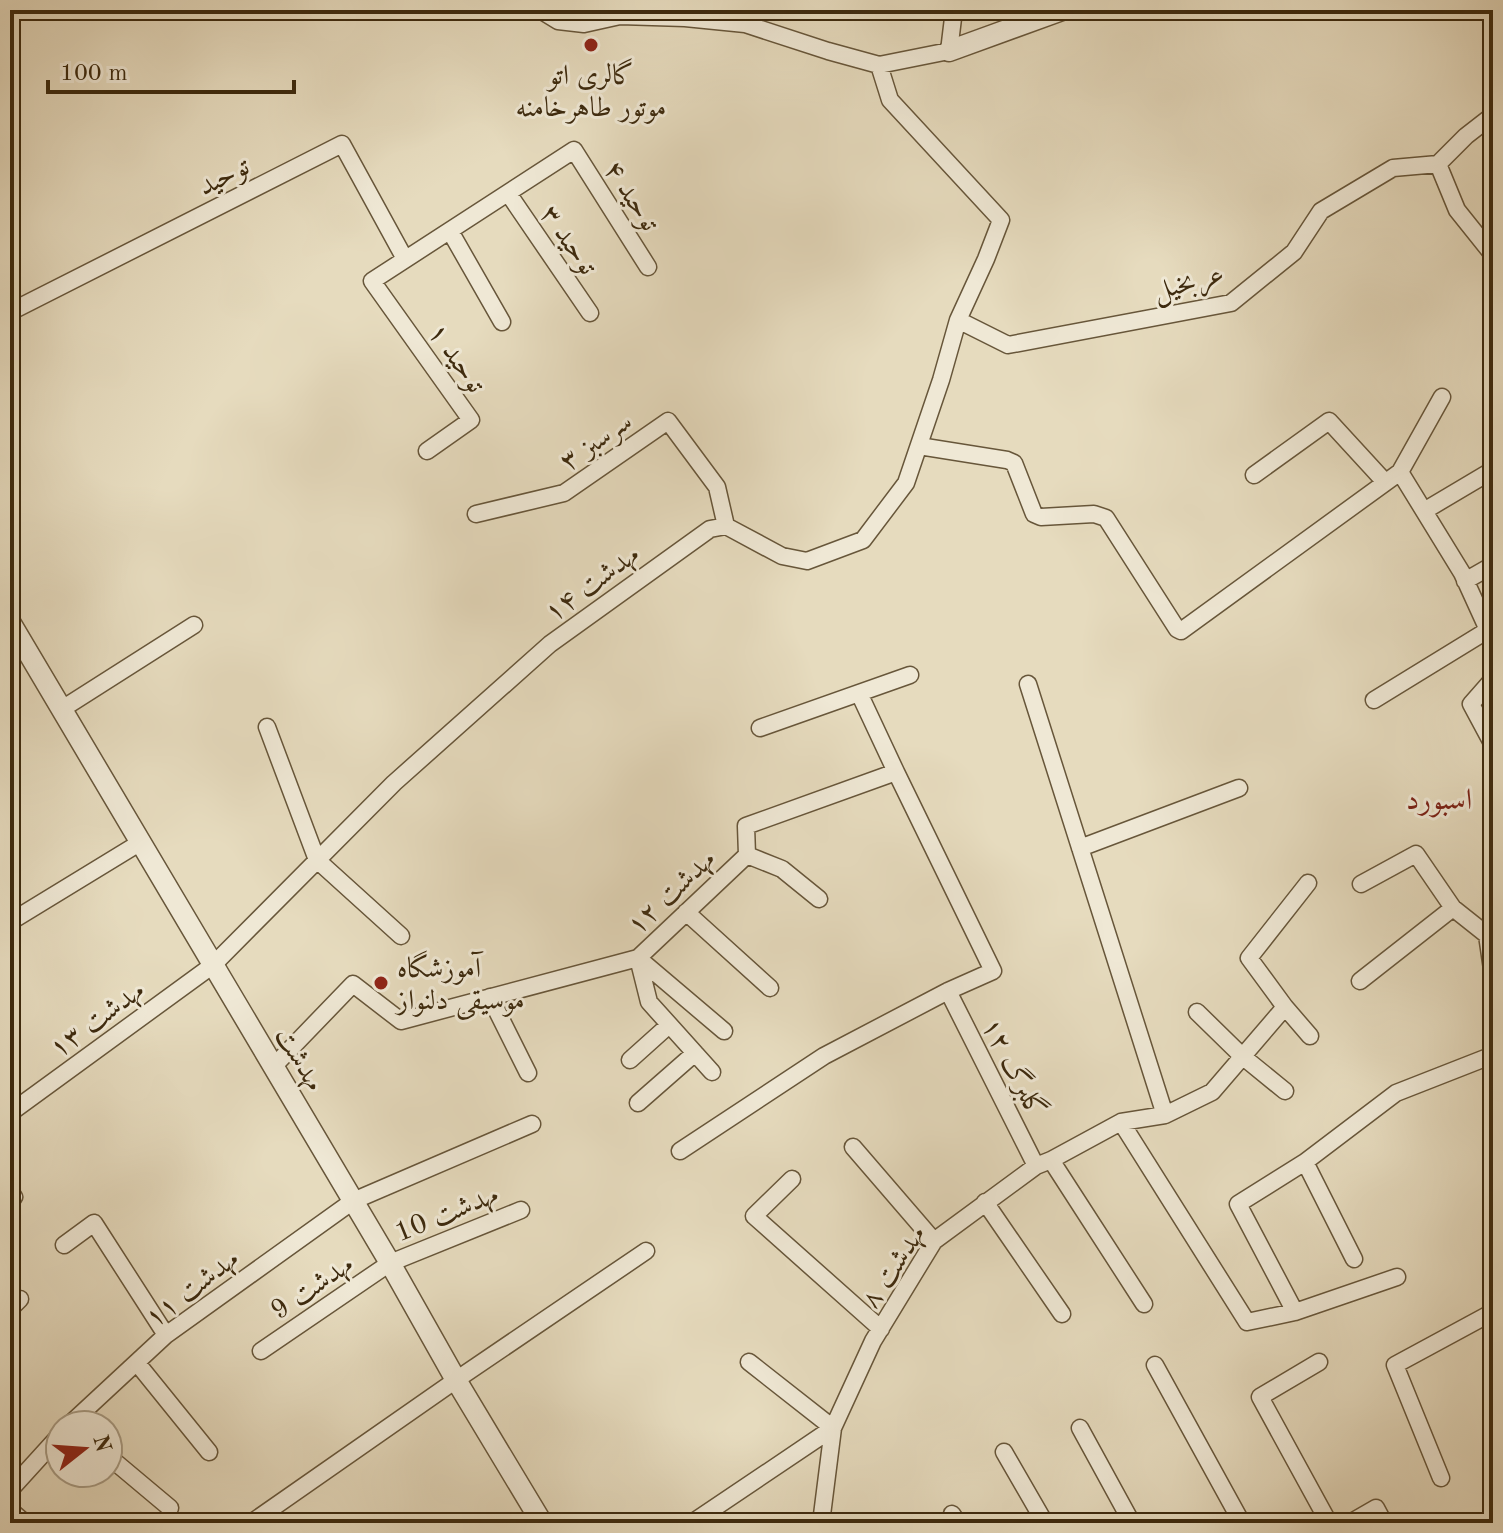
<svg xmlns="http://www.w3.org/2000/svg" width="1503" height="1533" viewBox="0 0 1503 1533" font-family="'Old Standard TT',Amiri,serif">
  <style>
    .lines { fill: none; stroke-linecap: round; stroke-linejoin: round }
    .minor-casing { stroke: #67563a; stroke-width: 19 }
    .tertiary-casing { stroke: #67563a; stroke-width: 23 }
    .minor { stroke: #efe8d5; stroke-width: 16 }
    .tertiary { stroke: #efe8d5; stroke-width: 20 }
    .poi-dot { fill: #8f2418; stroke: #efe8d5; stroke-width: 3 }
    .labels { text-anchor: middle; stroke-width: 6; stroke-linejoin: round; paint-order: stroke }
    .poi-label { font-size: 28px; fill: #3d2a0e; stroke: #efe8d5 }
    .street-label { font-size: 28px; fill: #3d2a0e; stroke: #efe8d5 }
    .neighbourhood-label { font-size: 30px; fill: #7a1f14; stroke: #efe8d5 }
  </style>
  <rect width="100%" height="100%" fill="#e6dbbe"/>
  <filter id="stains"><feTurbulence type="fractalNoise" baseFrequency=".0025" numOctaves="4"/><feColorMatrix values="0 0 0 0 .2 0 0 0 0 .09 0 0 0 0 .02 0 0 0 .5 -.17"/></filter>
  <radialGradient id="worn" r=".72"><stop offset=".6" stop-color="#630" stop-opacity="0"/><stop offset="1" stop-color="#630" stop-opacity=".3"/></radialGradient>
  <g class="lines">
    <g class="minor-casing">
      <path id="minor" d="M540 10 558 21 584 24 620 16 685 18 745 24 828 51 879 65 949 51 954 10
        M1438 164 1457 210 1493 255
        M1438 164 1466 136 1493 115
        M508 193 590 313
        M450 231 502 322
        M10 312 342 144 405 259
        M958 320 1008 345 1231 303 1294 252 1321 211 1393 168 1438 164
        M919 446 1007 460 1014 463 1034 514 1041 517 1094 514 1106 518 1177 629 1181 631 1400 472 1462 573 1493 641
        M427 451 471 420 372 281 574 150 648 267
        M1400 472 1442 397
        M1254 475 1329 421 1385 482
        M1424 511 1493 470
        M476 514 564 493 668 421 717 487 726 526
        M1465 581 1493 565
        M1493 679 1471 704 1493 745
        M1028 684 1165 1115
        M859 693 896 772
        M1374 700 1488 630
        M62 709 194 625
        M267 727 317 860 401 936
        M760 728 910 675
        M1080 848 1239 788
        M747 855 782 869 819 899
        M1308 883 1249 958 1285 1007 1310 1036
        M1361 884 1416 854 1453 908 1487 935
        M686 912 770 988
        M10 922 141 842
        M1487 935 1493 976
        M638 958 649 1002 712 1072
        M638 958 724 1031
        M1360 981 1453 908
        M948 991 1036 1166
        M490 997 528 1073
        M1197 1012 1242 1056 1285 1091
        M630 1060 669 1025
        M273 1067 353 984 401 1021 638 958 747 855 746 826 896 772 993 971 948 991 824 1056 680 1151
        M638 1103 695 1053
        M10 1113 213 965 394 783 550 644 710 529 726 526 782 556 807 561 863 540 906 483 941 380 958 320 986 259 1001 220 890 100 879 65
        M1121 1122 1247 1322 1295 1312 1397 1277
        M853 1147 934 1241
        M1051 1160 1144 1304
        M792 1179 754 1216 881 1329
        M10 1191 14 1197 10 1202
        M985 1202 1062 1314
        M64 1245 94 1223 166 1335
        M1354 1259 1305 1162 1396 1093 1493 1055
        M10 1309 20 1299
        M1295 1312 1238 1204 1305 1162
        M261 1351 390 1263 521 1210
        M1319 1362 1260 1397 1329 1523
        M137 1363 209 1452
        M1155 1365 1242 1523
        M69 1425 166 1335 353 1201 532 1124
        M1080 1428 1132 1523
        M1004 1452 1045 1523
        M108 1456 170 1508
        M1441 1478 1395 1365 1493 1312
        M10 1490 60 1435
        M10 1510 25 1523
        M952 1514 958 1523
        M251 1523 456 1380 646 1251
        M692 1523 833 1428 749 1362
        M821 1523 833 1428 873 1341 934 1241 1036 1166 1051 1160 1121 1122 1165 1115 1212 1092 1285 1007
        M1350 1523 1376 1508 1384 1523"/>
    </g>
    <g class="tertiary-casing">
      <path id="tertiary" d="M949 51 1062 10
        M10 622 390 1263 456 1380 542 1523"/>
    </g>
    <use href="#minor" class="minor"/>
    <use href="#tertiary" class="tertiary"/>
  </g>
  <g class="poi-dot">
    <circle cx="591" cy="45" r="8"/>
    <circle cx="381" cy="983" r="8"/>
  </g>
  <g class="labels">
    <g class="poi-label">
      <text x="591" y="84">گالری اتو<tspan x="591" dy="32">موتور طاهرخامنه</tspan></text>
      <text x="397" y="977" text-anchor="start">آموزشگاه<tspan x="397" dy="32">موسیقی دلنواز</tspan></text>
    </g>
    <g class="street-label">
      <text transform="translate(223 175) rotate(-27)" y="10">توحید</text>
      <text transform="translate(633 195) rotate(57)" y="10">توحید ۴</text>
      <text transform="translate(570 239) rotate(55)" y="10">توحید ۳</text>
      <text transform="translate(1188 281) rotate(-15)" y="10">عربخیل</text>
      <text transform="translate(458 357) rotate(55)" y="10">توحید ۱</text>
      <text transform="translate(595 440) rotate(-35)" y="10">سرسبز ۳</text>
      <text transform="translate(591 582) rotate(-36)" y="10">مهدشت ۱۴</text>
      <text transform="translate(670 891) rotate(-43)" y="10">مهدشت ۱۲</text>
      <text transform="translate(96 1018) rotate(-36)" y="10">مهدشت ۱۳</text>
      <text transform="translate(301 1058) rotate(59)" y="10">مهدشت</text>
      <text transform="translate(1015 1067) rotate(63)" y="10">گلبرگ ١٢</text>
      <text transform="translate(446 1212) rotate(-22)" y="10">مهدشت 10</text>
      <text transform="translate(892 1266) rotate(-56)" y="10">مهدشت ۸</text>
      <text transform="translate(311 1286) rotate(-34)" y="10">مهدشت 9</text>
      <text transform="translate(191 1287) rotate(-37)" y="10">مهدشت ۱۱</text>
    </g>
    <g class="neighbourhood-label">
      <text x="1439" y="809">اسبورد</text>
    </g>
  </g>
  <rect width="1503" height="1533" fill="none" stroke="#e6dbbe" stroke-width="40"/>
  <rect x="12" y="12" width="1479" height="1509" fill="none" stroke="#3d2a0e" stroke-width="4"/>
  <rect x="20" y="20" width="1463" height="1493" fill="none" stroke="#3d2a0e" stroke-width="2"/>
  <g transform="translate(84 1449) rotate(73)"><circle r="38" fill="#efe8d5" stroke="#a89c85" stroke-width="2"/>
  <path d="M0-6L14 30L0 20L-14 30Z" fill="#8f2418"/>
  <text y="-12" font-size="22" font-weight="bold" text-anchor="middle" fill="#3d2a0e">N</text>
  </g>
  <path d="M48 80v12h246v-12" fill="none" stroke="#3d2a0e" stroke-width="4"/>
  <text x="60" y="80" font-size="24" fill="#3d2a0e" stroke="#efe8d5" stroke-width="6" paint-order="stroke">100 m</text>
  <rect width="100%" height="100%" filter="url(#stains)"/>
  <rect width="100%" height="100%" fill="url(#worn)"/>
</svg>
